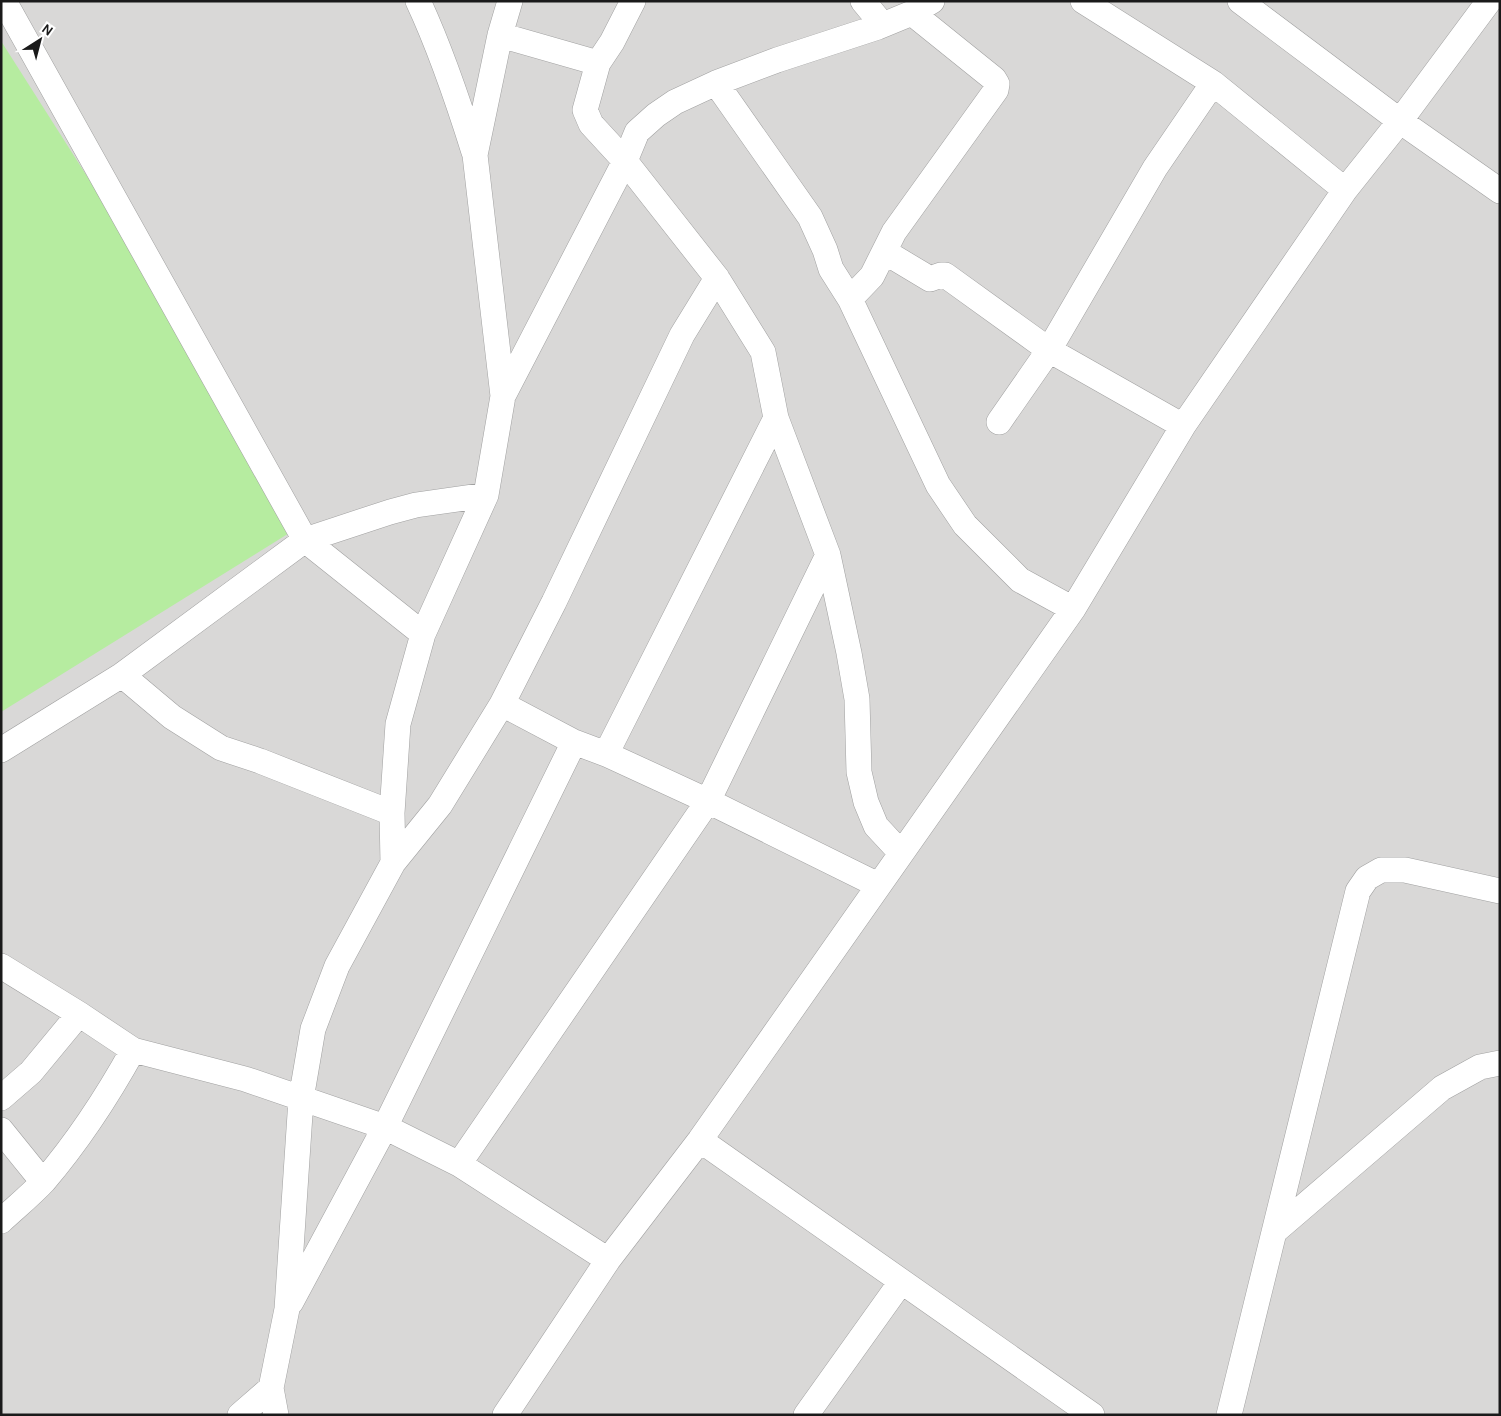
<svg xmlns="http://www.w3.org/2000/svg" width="1501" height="1416" viewBox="0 0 1501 1416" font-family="Karla,sans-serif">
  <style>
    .residential { fill: #d9d8d7 }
    .grass { fill: #b6eca0 }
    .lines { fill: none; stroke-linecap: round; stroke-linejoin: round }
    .street-casing { stroke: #a1a1a1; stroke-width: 26 }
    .street { stroke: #fff; stroke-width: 25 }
  </style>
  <rect width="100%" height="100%" fill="#edebdf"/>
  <path class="residential" d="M1 1H1500V1415H1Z"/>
  <path class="grass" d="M1 41 307 522 1 712Z"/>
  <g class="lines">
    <g class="street-casing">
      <path id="street" d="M4 1 305 540 423 634
        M418 1C441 50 458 101 474 152
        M633 1 612 42 598 63 585 110 591 124 625 161 717 278 763 352 776 418 828 555 849 653 857 699 859 772 866 802 876 826 901 853
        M863 1 877 18 878 27
        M1083 1 1213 83 1345 190
        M1240 1 1400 121 1500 191
        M500 35 598 63
        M716 83 810 217 825 250 831 269 850 299 938 485 965 525 1020 580 1073 609
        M885 252 930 279 941 275H945L1049 350 1183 426
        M850 299 872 276 894 232 996 90 997 84 994 79 912 13
        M503 396 625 161 637 132 656 115 675 102 716 83 777 60 878 27 912 13 932 1
        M999 422 1049 350 1155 168 1213 83
        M122 675 172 717 221 748 260 761 392 813
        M502 704 574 742 606 754 708 801 878 885
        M1 750 122 675 305 540 390 512 416 505 486 495
        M606 754 776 418
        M393 863 440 805 502 704 554 602 682 335 717 278
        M1 966 79 1014 133 1050 245 1079 385 1127 459 1164 608 1260
        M1 1098 31 1072 79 1014
        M1 1130 43 1182
        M700 1140 1092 1415
        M459 1164 708 801 828 555
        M1 1221C15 1208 31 1195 44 1181 79 1140 107 1097 133 1050
        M1274 1232 1442 1088 1480 1067 1500 1063
        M291 1302 385 1127 574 742
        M240 1415 271 1388
        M276 1415 271 1388 287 1309 301 1099 313 1029 337 966 393 863 392 813 398 724 423 634 486 495 503 396 475 155 500 35 510 1
        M505 1415 608 1260 700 1140 1073 609 1183 426 1345 190 1400 121 1489 1
        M806 1415 901 1282
        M1229 1415 1358 891 1367 878 1381 870H1405L1500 891"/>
    </g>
    <use href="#street" class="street"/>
  </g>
  <rect width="1501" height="1416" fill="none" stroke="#1a1a1a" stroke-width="5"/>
  <g transform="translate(40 40) rotate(36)" stroke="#ffffff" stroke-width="4" paint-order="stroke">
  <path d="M0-4L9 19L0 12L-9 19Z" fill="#1a1a1a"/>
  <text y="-8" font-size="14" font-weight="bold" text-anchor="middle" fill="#1a1a1a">N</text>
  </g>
</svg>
